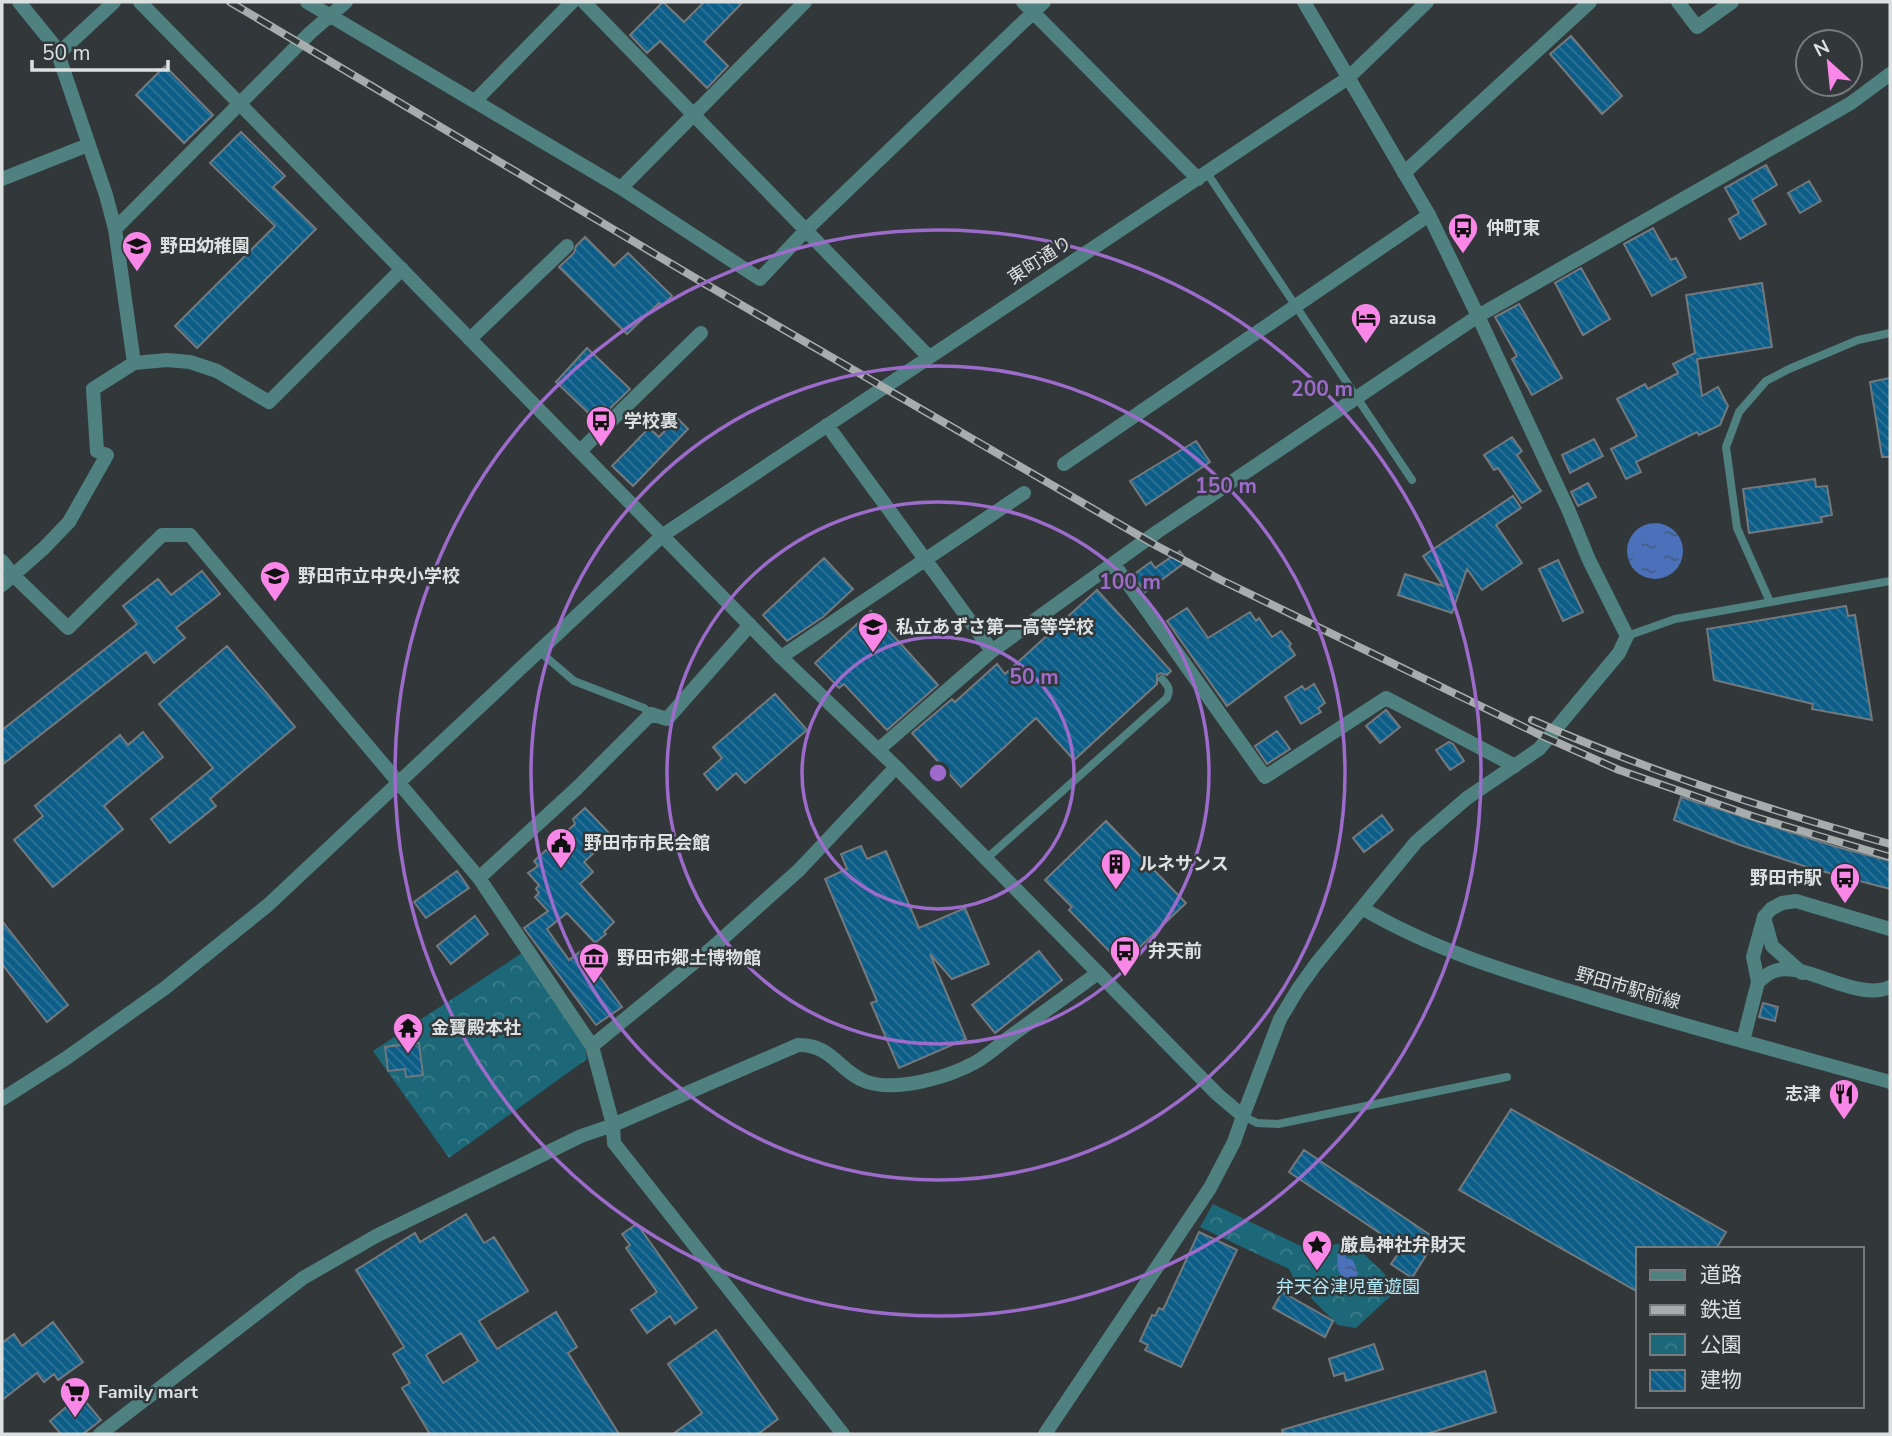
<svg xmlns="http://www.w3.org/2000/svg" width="1892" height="1436" viewBox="0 0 1892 1436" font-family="'Nunito Sans','Noto Sans JP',sans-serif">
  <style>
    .park { fill: url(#park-crowns) }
    .water { fill: url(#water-ripples) }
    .building { fill: url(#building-back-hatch); stroke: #73797d; stroke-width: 2; fill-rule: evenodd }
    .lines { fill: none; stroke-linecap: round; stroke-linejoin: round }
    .service { stroke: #4e817f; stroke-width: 8 }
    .minor { stroke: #4e817f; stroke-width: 14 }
    .tertiary { stroke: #4e817f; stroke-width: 14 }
    .rail-casing { stroke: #a7acad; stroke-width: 8 }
    .rail { stroke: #32383a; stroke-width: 5; stroke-dasharray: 16; stroke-linecap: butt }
    .ring { fill: none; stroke: #9d6bcb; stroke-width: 3.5 }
    .labels { text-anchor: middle; stroke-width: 5; stroke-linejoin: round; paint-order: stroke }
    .poi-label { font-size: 18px; font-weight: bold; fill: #dce0e1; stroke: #32383a; text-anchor: start }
    .street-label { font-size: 18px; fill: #dce0e1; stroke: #32383a }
    .park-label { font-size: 18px; fill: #b1eaf9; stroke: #32383a }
    .centre { fill: #9d6bcb; stroke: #32383a; stroke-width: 3.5 }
    .ring-label { font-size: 21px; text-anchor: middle; font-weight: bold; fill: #9d6bcb; stroke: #32383a; stroke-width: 5; stroke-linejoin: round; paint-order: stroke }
  </style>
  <defs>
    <pattern id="park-crowns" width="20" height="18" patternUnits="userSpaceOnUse" patternTransform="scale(1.75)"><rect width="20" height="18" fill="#1c6878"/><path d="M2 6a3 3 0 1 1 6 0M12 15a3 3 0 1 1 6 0" fill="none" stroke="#3c7d8b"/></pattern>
    <pattern id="water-ripples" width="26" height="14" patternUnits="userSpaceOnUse" patternTransform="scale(1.75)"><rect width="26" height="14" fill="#4b71ba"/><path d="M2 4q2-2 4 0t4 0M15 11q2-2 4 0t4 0" fill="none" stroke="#475c85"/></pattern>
    <pattern id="building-back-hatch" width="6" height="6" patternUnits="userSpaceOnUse" patternTransform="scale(1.75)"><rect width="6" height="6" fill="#0c5d87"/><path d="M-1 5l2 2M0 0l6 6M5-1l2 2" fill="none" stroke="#2f7498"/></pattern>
  </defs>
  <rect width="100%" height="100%" fill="#32383a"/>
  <path class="park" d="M522 953 585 1047 587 1059 449 1158 373 1051Z
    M1213 1204 1309 1250 1342 1243 1364 1254 1399 1288 1356 1328 1338 1325 1296 1283 1289 1269 1200 1227Z"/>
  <path class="water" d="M1627 551a28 28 0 1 1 56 0a28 28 0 1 1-56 0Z
    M1343 1251 1346 1258 1353 1260 1358 1273 1355 1281 1345 1284 1338 1269 1337 1255Z"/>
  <path class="building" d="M663 2 684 22 704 2H743L704 42 728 66 707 88 660 41 647 53 630 35Z
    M1571 36 1622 96 1602 114 1550 54Z
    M165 66 213 115 184 143 136 95Z
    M241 132 285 176 273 187 316 229 197 348 175 326 275 226 210 163Z
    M1766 165 1777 185 1752 200 1766 224 1740 239 1729 219 1739 213 1725 188Z
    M1809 181 1821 201 1800 213 1788 193Z
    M1653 228 1671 260 1676 258 1686 277 1652 296 1624 244Z
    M585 237 614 266 628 253 672 296 662 306 659 303 627 334 559 267 574 253 576 246Z
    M1581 268 1610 319 1583 335 1555 283Z
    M1762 283 1772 347 1697 359 1702 396 1718 387 1728 406 1720 425 1699 435 1697 432 1636 462 1641 472 1626 479 1611 449 1637 436 1617 399 1645 384 1648 389 1678 373 1673 364 1695 353 1686 295Z
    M1519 304 1562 378 1532 395 1512 359 1517 356 1495 317Z
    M587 348 630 389 597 421 556 382Z
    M1890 378V457H1882L1870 382Z
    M677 418 688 429 633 486 612 466 649 428 659 437Z
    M1512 437 1522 451 1517 455 1541 491 1522 503 1498 468 1494 470 1484 455Z
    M1594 439 1603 456 1570 473 1562 455Z
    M1196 441 1210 462 1146 505 1130 481Z
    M1815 479 1816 487 1827 486 1832 515 1821 517 1822 522 1749 533 1743 489Z
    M1588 483 1596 497 1578 506 1571 492Z
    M1513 496 1521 508 1496 525 1522 563 1482 590 1467 569 1452 613 1398 595 1405 574 1443 586 1423 556Z
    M1180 551 1187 561 1145 592 1133 575 1151 562 1155 568Z
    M824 558 853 589 823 617 787 641 763 615Z
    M1558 560 1583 612 1563 621 1539 569Z
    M202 571 220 594 176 628 185 638 154 663 146 652 2 765V730L137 624 123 606 158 579 171 595Z
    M1097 590 1171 671 1167 675 1161 673 1157 675V684L1074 760 1036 718 961 787 912 733 952 699 955 702 997 664 1005 674Z
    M1846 606 1848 616 1855 615 1872 720 1812 709 1813 704 1714 680 1707 629Z
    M1187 608 1208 638 1250 612 1256 621 1259 618 1272 637 1281 631 1291 644 1289 646 1295 655 1227 706 1167 621Z
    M871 611 938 685 887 730 844 684 839 688 815 663Z
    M227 646 295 727 210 799 216 806 170 843 151 819 213 768 159 704Z
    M1314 684 1325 703 1318 708 1321 712 1301 724 1285 697 1302 686 1305 690Z
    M775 694 807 730 745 783 736 773 717 790 704 774 722 758 713 747Z
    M1386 710 1400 727 1380 743 1366 726Z
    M1277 731 1290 749 1267 764 1255 746Z
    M143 732 163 757 104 806 123 829 53 887 14 840 43 816 35 806 120 735 128 745Z
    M1449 742 1453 744 1464 761 1450 770 1436 750Z
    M1681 797 1837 847 1890 861V889L1810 868 1740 845 1674 820Z
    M585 808 612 836 584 862 593 872 580 884 614 922 604 932 606 934 595 943 567 913 547 929 569 960 581 951 622 1007 596 1025 524 928 548 911 535 897 539 893 536 889 539 885 528 873 538 866 534 861 575 824 573 819Z
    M1382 815 1393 830 1364 852 1353 838Z
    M1106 821 1186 903 1122 964 1069 910 1072 907 1045 880Z
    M861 846 867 859 886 851 919 928 965 908 989 964 952 979 930 954 966 1039 899 1068 871 1003 877 1001 825 879 847 869 841 854Z
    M457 871 469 888 426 918 414 902Z
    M475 916 488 934 451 964 437 946Z
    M2 921 68 1005 47 1022 2 964Z
    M1039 951 1062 980 995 1033 972 1005Z
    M1763 1003 1778 1007 1775 1021 1759 1017Z
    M419 1043 423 1075 406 1077 405 1069 388 1071 385 1047Z
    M1511 1109 1726 1232 1716 1249H1638V1292L1459 1190Z
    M1304 1150 1436 1239 1412 1278 1391 1264 1402 1248 1289 1172Z
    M466 1214 484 1243 494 1237 528 1291 479 1321 497 1349 556 1312 577 1347 568 1353 619 1434H430L402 1388 410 1383 393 1354 404 1347 356 1270 415 1233 420 1242ZM461 1333 478 1361 443 1383 426 1355Z
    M637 1224 697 1308 675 1324 670 1316 647 1333 631 1310 657 1292 626 1248 630 1245 622 1234Z
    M1199 1232 1237 1250 1181 1367 1145 1350 1148 1345 1140 1341 1152 1315 1155 1316 1159 1308 1163 1310Z
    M1282 1292 1333 1321 1325 1337 1273 1308Z
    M53 1322 83 1362 58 1380 54 1374 44 1382 37 1373 2 1400V1343L14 1334 22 1346Z
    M716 1330 778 1419 758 1434H673L702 1413 668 1364Z
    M1374 1344 1383 1369 1346 1381 1344 1373 1334 1376 1329 1359Z
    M1485 1371 1496 1412 1427 1434H1283L1282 1430Z
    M80 1395 101 1420 83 1434H61L50 1421Z"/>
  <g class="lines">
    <path class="service" d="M1207 173 1412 480
      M1770 602 1737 528 1726 447 1739 412 1766 381 1789 369 1858 340 1890 333
      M1627 636 1675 619 1890 581
      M539 651 574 681 644 708 651 714
      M986 859 1167 698C1171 689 1168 686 1162 679
      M1243 1116 1257 1123 1278 1124 1507 1077"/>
    <path class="minor" d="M19 2 53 44 58 54 106 195 115 229 134 363
      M307 2 621 188 760 279 806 230 1044 2
      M584 2 929 357
      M1023 2 1198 179
      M1678 2 1697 27 1732 2
      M58 54 114 2
      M476 100 572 2
      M1404 173 1590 2
      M2 179 88 145
      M621 188 805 2
      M115 229 311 32 346 2
      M470 339 567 246
      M827 425 992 651
      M580 451 701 333
      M1064 464 1429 215
      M2 561 13 575 68 628 162 535H190L479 878 592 1046 613 1125 614 1143 843 1434
      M1114 564 1265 777 1386 698 1515 766
      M2 585 44 548 69 522 107 455 97 451 93 389 134 363 167 360 190 362 217 371 269 402 402 269
      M781 657 1024 493
      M878 750 992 651 1157 532 1478 316 1851 103 1890 74
      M479 878 577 788 651 714 667 719 750 625
      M1764 917 1772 946 1802 973
      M592 1046 712 948 799 870 896 767
      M2 1099 65 1059 165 988 268 905 663 535 1348 78 1427 2
      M100 1434 303 1278 376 1236 581 1136 613 1125 798 1045C832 1044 839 1072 867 1082 897 1092 949 1077 976 1062 990 1054 1002 1042 1015 1033 1043 1013 1070 993 1098 973
      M1045 1434 1210 1188 1234 1142 1243 1116"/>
    <path class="tertiary" d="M140 2 781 657 896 767 1217 1094 1243 1116 1280 1019 1298 989 1316 964 1416 842 1467 798 1539 749 1619 653 1627 636 1589 560 1568 509 1478 316 1429 215 1304 2
      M1362 908C1436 952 1518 975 1599 1000 1696 1029 1793 1055 1890 1082
      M1758 982C1762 979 1767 974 1772 972 1801 958 1857 1003 1890 987
      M1743 1041 1758 982 1753 957 1764 917 1771 909 1782 903 1796 901 1890 929"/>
    <g class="rail-casing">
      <path id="rail" d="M230 2 707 285 1157 546 1221 580 1536 733 1619 770 1755 817 1890 857
        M1532 720C1648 771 1768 810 1890 844"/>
    </g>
    <use href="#rail" class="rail"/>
  </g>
  <g class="ring">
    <circle cx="938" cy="773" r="136"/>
    <circle cx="938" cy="773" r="271"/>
    <circle cx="938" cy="773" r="407"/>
    <circle cx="938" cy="773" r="543"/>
  </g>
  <defs>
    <g id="bus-pin" transform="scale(1.575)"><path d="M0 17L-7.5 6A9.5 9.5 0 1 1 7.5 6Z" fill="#f987e8" stroke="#32383a"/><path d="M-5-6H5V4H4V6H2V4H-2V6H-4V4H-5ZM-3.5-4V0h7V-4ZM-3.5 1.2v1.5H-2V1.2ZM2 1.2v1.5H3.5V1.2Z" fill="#111"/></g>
    <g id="school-pin" transform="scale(1.575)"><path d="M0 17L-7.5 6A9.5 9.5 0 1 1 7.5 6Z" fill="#f987e8" stroke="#32383a"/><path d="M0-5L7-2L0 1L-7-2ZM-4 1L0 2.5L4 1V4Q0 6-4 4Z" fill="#111"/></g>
    <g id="hotel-pin" transform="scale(1.575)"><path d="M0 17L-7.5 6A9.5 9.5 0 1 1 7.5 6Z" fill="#f987e8" stroke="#32383a"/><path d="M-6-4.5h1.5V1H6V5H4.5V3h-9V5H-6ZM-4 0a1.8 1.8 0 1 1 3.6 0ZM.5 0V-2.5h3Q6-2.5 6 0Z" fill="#111"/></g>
    <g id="civic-pin" transform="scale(1.575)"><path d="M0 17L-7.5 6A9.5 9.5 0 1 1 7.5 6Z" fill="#f987e8" stroke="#32383a"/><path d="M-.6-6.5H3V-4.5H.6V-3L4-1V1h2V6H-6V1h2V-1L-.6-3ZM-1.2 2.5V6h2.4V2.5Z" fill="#111"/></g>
    <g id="building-pin" transform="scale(1.575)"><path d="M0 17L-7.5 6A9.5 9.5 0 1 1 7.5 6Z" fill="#f987e8" stroke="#32383a"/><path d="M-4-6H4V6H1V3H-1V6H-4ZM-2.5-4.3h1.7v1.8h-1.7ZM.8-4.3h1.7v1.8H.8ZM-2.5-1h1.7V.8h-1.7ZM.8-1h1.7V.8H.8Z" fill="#111"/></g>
    <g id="museum-pin" transform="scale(1.575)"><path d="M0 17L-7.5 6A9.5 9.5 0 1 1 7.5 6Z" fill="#f987e8" stroke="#32383a"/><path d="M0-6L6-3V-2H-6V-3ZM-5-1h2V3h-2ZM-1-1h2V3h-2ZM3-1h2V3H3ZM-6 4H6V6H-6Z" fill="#111"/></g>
    <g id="temple-pin" transform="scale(1.575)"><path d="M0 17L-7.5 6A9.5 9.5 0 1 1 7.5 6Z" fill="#f987e8" stroke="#32383a"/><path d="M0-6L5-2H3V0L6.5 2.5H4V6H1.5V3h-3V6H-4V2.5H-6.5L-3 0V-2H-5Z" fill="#111"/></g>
    <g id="restaurant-pin" transform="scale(1.575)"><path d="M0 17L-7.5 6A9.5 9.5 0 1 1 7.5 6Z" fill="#f987e8" stroke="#32383a"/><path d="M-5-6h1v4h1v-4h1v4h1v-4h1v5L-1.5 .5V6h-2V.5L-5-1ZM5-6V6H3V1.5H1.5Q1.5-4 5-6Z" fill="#111"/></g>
    <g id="sight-pin" transform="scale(1.575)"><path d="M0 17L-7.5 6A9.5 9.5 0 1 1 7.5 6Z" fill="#f987e8" stroke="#32383a"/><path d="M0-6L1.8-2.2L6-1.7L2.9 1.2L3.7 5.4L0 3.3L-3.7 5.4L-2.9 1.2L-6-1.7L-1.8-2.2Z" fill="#111"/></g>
    <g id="supermarket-pin" transform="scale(1.575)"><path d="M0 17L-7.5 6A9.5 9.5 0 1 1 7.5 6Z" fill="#f987e8" stroke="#32383a"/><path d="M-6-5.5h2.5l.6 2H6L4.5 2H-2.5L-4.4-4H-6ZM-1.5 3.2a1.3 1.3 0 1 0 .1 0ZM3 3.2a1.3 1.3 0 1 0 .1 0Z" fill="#111"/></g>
  </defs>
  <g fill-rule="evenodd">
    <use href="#bus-pin" x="1463" y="228"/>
    <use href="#school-pin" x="137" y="246"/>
    <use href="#hotel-pin" x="1366" y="318"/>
    <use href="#bus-pin" x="601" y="421"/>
    <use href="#school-pin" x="275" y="576"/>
    <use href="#school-pin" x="873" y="627"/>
    <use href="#civic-pin" x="561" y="843"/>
    <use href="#building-pin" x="1116" y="864"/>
    <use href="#bus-pin" x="1845" y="878"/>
    <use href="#bus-pin" x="1125" y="951"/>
    <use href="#museum-pin" x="594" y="958"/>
    <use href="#temple-pin" x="408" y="1028"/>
    <use href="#restaurant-pin" x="1844" y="1094"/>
    <use href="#sight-pin" x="1317" y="1245"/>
    <use href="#supermarket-pin" x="75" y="1392"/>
  </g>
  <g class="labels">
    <g class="poi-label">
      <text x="1486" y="234">仲町東</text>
      <text x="160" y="252">野田幼稚園</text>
      <text x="1389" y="324">azusa</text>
      <text x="624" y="427">学校裏</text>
      <text x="298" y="582">野田市立中央小学校</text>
      <text x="896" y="633">私立あずさ第一高等学校</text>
      <text x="584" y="849">野田市市民会館</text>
      <text x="1139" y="870">ルネサンス</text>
      <text x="1822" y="884" text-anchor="end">野田市駅</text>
      <text x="1148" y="957">弁天前</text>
      <text x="617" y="964">野田市郷土博物館</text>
      <text x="431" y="1034">金寶殿本社</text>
      <text x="1821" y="1100" text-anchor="end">志津</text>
      <text x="1340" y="1251">厳島神社弁財天</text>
      <text x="98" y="1398">Family mart</text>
    </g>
    <g class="street-label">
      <text transform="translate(1040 260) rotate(-33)" y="6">東町通り</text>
      <text transform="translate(1628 988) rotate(16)" y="6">野田市駅前線</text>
    </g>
    <g class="park-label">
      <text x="1348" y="1293">弁天谷津児童遊園</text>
    </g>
  </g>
  <circle cx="938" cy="773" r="10" class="centre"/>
  <g class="ring-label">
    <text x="1322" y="396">200 m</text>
    <text x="1226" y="493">150 m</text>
    <text x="1130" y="589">100 m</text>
    <text x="1034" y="684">50 m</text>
  </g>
  <rect width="1892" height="1436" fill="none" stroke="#dce0e1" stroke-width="7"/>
  <rect x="1636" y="1247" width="228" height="161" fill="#32383a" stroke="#767b7d" stroke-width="2"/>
  <rect x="1650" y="1270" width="35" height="10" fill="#4e817f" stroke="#767b7d" stroke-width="2"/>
  <text x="1700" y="1282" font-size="21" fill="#dce0e1">道路</text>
  <rect x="1650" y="1305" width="35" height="10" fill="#a7acad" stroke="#767b7d" stroke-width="2"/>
  <text x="1700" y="1317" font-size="21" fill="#dce0e1">鉄道</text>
  <rect x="1650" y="1334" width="35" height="21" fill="url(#park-crowns)" stroke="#767b7d" stroke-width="2"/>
  <text x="1700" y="1352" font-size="21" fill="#dce0e1">公園</text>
  <rect x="1650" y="1370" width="35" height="21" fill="url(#building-back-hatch)" stroke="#767b7d" stroke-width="2"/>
  <text x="1700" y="1387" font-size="21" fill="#dce0e1">建物</text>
  <g transform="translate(1829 63) rotate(333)"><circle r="33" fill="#32383a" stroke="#767b7d" stroke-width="2"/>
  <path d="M0-5L12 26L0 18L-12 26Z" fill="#f987e8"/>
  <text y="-10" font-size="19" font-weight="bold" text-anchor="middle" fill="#dce0e1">N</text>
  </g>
  <path d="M32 60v10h136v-10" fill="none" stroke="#dce0e1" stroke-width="3.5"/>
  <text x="42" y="60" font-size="21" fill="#dce0e1" stroke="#32383a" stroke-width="5" paint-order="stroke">50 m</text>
</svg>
